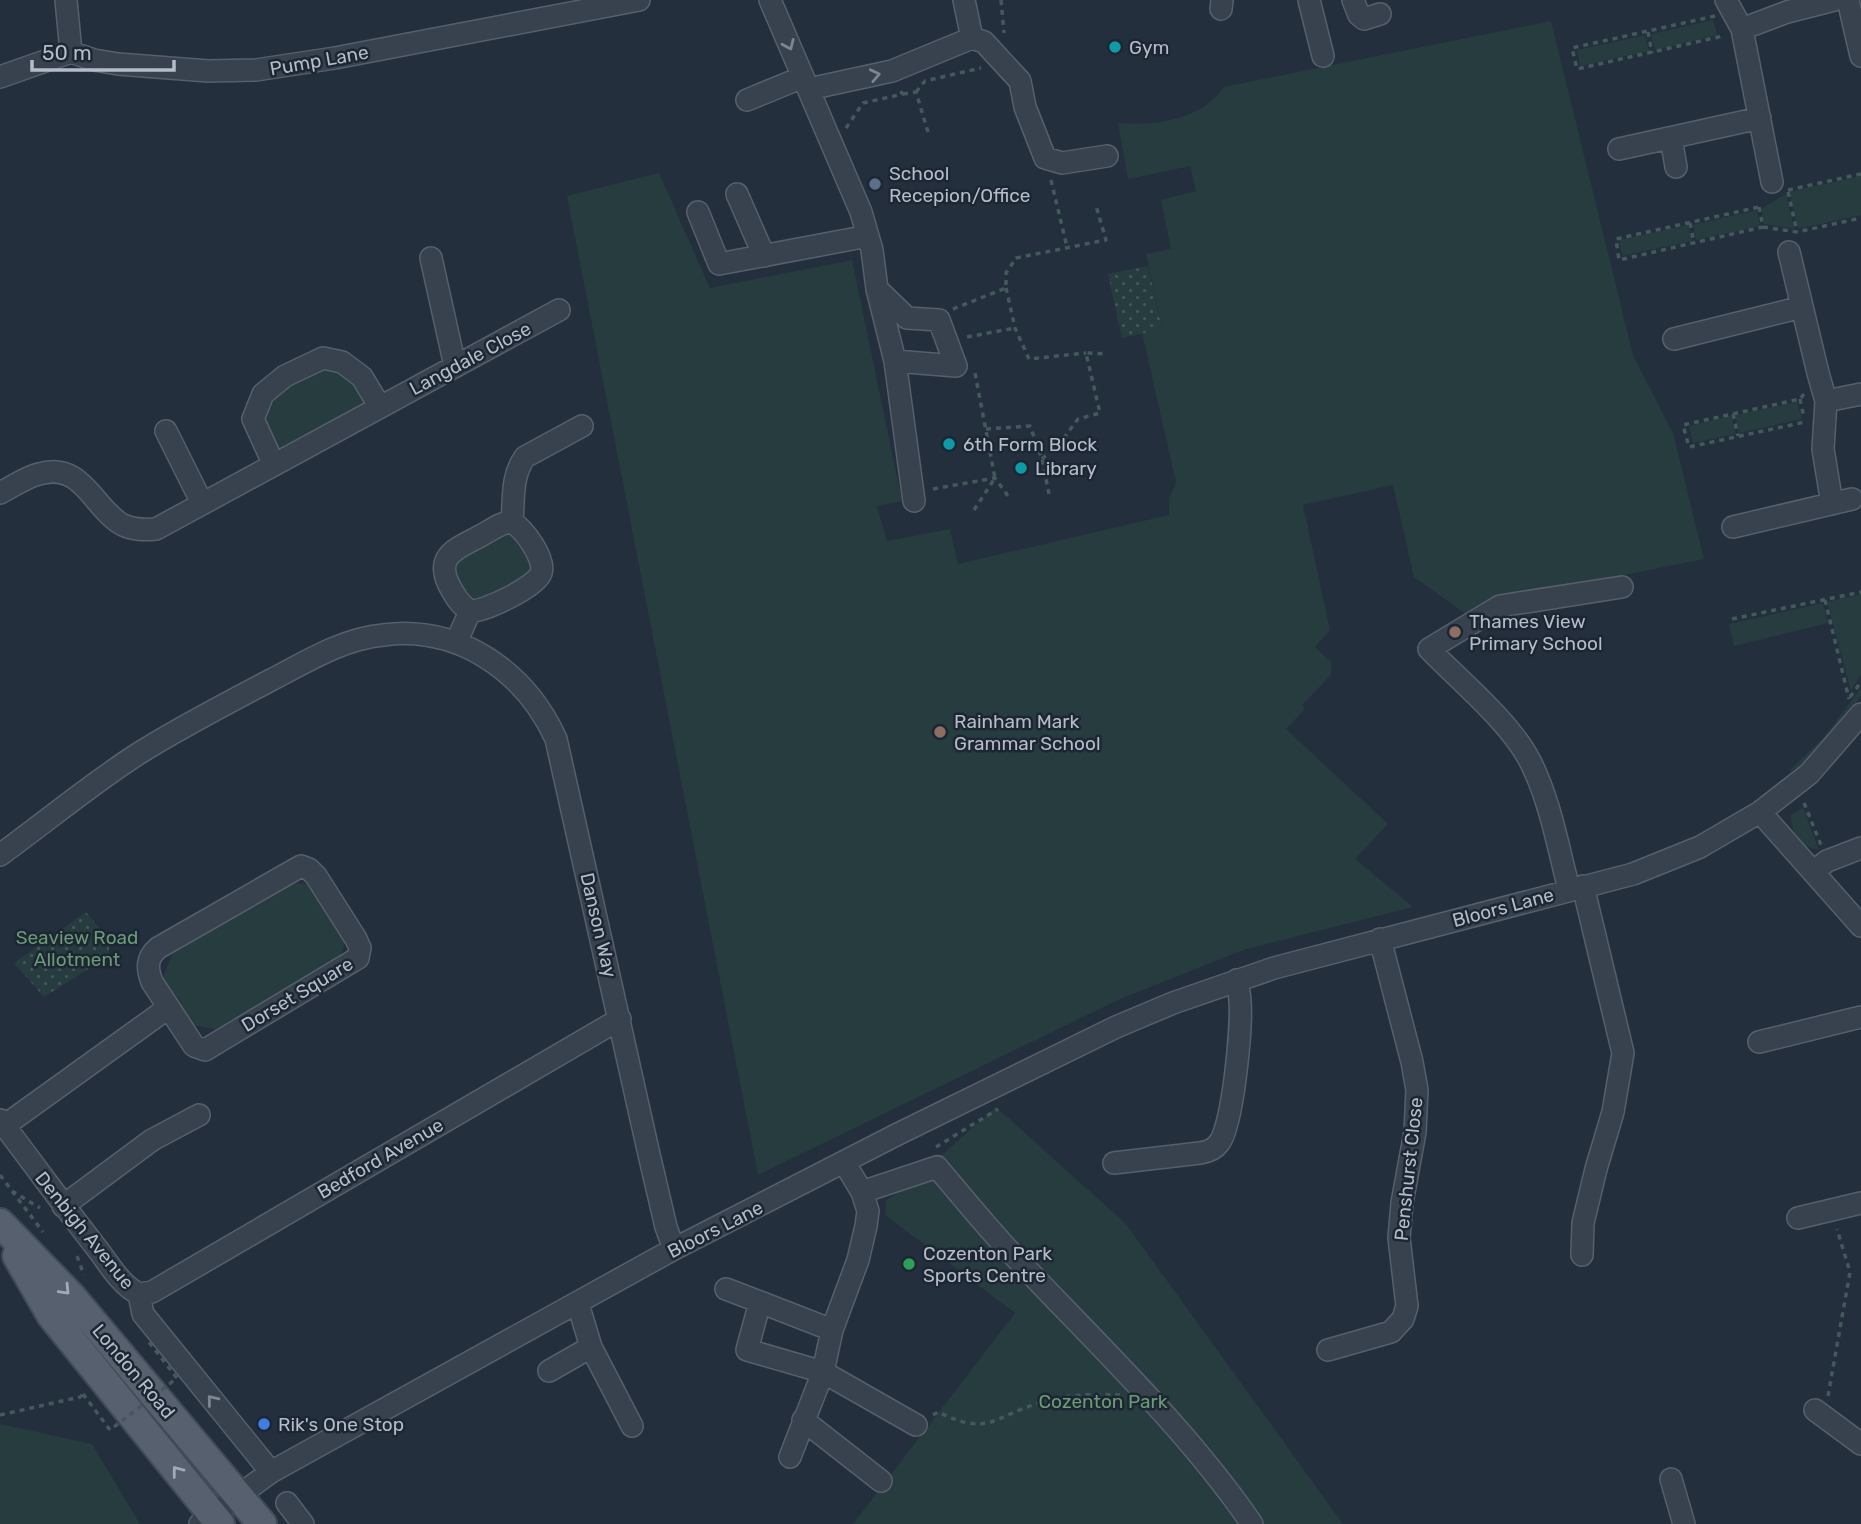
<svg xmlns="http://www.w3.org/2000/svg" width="1861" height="1524" viewBox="0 0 1861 1524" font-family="Rubik,sans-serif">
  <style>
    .green { fill: #263c3f }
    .garden { fill: url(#garden-dots) }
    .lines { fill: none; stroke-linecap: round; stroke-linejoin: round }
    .minor-casing { stroke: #565f6c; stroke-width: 24 }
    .major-casing { stroke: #414a57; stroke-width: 32 }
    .path { stroke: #44595c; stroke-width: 3.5; stroke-dasharray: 5 5; stroke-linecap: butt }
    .minor { stroke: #38414e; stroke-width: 21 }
    .major { stroke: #56606e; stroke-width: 28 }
    .path-bridge { stroke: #44595c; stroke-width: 3.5; stroke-dasharray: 5 5; stroke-linecap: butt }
    .oneway { stroke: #7c8592 }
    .oneway2 { stroke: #a1aab7 }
    .culture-dot { fill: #0f9aa8; stroke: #1d2633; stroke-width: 2.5 }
    .service-dot { fill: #5c6f8a; stroke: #1d2633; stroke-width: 2.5 }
    .education-dot { fill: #8d6e63; stroke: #1d2633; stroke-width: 2.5 }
    .leisure-dot { fill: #2e9e5b; stroke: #1d2633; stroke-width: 2.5 }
    .shop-dot { fill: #3f7fe0; stroke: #1d2633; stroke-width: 2.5 }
    .labels { text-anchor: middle; stroke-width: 5; stroke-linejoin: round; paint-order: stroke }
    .poi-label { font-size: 19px; fill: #b4bcc9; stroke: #1d2633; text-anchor: start }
    .street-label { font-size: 19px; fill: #b4bcc9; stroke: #1d2633 }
    .park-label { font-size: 19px; fill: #6b9a76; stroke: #1d2633 }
  </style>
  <defs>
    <pattern id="garden-dots" width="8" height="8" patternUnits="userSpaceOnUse" patternTransform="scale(1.75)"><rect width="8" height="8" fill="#263c3f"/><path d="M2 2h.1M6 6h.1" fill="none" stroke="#435659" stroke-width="1.8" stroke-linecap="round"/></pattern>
  </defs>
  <rect width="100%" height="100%" fill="#242f3e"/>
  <path class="green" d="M1713 20 1717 35 1655 50 1651 34Z
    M1551 21 1633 355 1673 433 1704 559 1500 600 1467 615 1414 577 1393 485 1303 505 1330 630 1315 647 1331 662V675L1302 705 1305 709 1286 729 1388 824 1355 859 1413 907 1246 949 1120 999 758 1175 567 196 659 173 710 288 852 260 902 501 877 506 887 541 950 529 958 564 1169 515V498L1176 482 1142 333 1162 329 1146 254 1171 249 1161 200 1196 191 1190 166 1128 179 1118 123C1156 126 1201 120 1224 87Z
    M1645 35 1649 51 1580 66 1577 50Z
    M1861 176V215L1798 229 1789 192Z
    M1786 194 1794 229 1764 224 1761 209Z
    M1757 210 1760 226 1696 240 1693 225Z
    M1688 225 1692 241 1622 256 1619 240Z
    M342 362 380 407 274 465 253 419 285 376Z
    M1797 402 1802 419 1739 433 1735 415Z
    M1731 416 1736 434 1693 443 1689 426Z
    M509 528 535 558 533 576 473 604 456 580 452 563Z
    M1861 594V675L1851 691 1827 602Z
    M1823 603 1828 623 1734 646 1729 624Z
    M1861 688V696C1847 716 1812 767 1789 771L1825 736Z
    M1803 808 1819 850C1800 846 1791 834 1791 815Z
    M286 883 312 884 346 939 339 961 224 1031 188 1024 162 979 175 947Z
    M996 1107 1126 1224 1343 1524H853L1015 1313 885 1215 886 1201 909 1184Z
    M0 1424 92 1444 140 1524H0Z"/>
  <path class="garden" d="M1148 266 1162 329 1122 338 1108 274Z
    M86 912 109 940V956L44 997 14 963Z"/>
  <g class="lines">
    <g class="minor-casing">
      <path id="minor" d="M66 0 71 52
        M770 0 861 212 872 250 877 289 907 318 939 320 956 366 895 361 877 289
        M964 0 972 38
        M1309 0 1323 56
        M1353 0 1359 15 1364 19 1380 14
        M1726 0 1742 29 1772 182
        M1848 0 1861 56
        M1221 9 1222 0
        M1742 29 1787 12 1834 0
        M0 77 71 52 94 60 118 64 208 71 256 70 335 58 639 0
        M809 89 892 71 972 38 984 42 1020 81 1025 107 1045 158 1062 163 1107 156
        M747 100 803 77
        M1671 138 1676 167
        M1619 149 1760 118
        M737 194 764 256
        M698 212 719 264 868 236
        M1789 252 1818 373 1826 401 1823 449 1832 504
        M431 258 455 366
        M1674 339 1802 307
        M895 361 914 501
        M1826 401 1861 394
        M166 431 202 503
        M274 465 253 419 263 394 285 376 323 358 342 362 362 377 380 407
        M0 493C12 487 26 477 39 474 83 461 93 509 123 525 134 530 144 530 156 529L559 310
        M512 522C514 500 511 476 525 457L582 426
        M1733 527 1852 499
        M470 611C484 612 536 587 541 573 546 559 524 529 512 522
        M456 643 470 611C460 605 455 596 449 585 434 554 459 548 482 535 492 530 501 522 512 522
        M1760 812 1861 926
        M0 855C47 821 92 783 141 752 183 726 227 703 271 680 306 662 342 639 383 635 459 625 525 671 556 739L648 1150 666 1227 674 1249
        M301 866 309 869 316 876 356 939 360 948 358 958 205 1050 194 1046 152 982C147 969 146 958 158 948Z
        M1813 872 1827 861 1861 848
        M1569 889C1558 847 1550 800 1530 761 1510 722 1460 681 1429 649L1500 606 1622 587
        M1759 1042 1861 1017
        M0 1120C33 1163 65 1208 99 1251 110 1266 122 1286 139 1294L143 1314 271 1472
        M4 1126 168 1008
        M1114 1163 1200 1153C1207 1152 1214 1150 1219 1143 1233 1126 1242 1026 1240 1002 1240 995 1238 987 1237 980
        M862 1192 937 1167C959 1193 980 1219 1003 1244 1088 1336 1181 1421 1252 1524
        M63 1206 152 1140 199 1115
        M1798 1218 1861 1203
        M1582 1255 1583 1223 1596 1169 1613 1112 1623 1053 1583 886
        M726 1289 760 1302
        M139 1294 152 1292 620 1019
        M832 1330 760 1302 747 1350 823 1372 916 1425
        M591 1347 632 1426
        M1328 1350 1391 1332 1403 1319 1407 1306 1399 1238 1402 1203 1415 1132 1417 1090 1412 1062 1380 939
        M549 1371 591 1347 578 1304
        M1815 1410 1861 1444
        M803 1420 881 1481
        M790 1457 823 1372 832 1330 858 1260 866 1226 868 1211 862 1192 844 1162
        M1671 1479 1684 1524
        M287 1503 303 1524
        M200 1524 271 1472 674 1249 896 1135 1116 1027 1173 1003 1274 968 1633 874 1700 847 1760 812 1809 774 1861 714"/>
    </g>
    <g class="major-casing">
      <path id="major" d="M0 1223 72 1297 262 1524
        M17 1256 51 1315 220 1524"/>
    </g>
    <path class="path" d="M1001 0 1004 33
      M1715 16 1572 48 1577 69 1723 36
      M1648 32 1652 53
      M916 92 925 81 981 68
      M903 94 916 92 928 132
      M846 128 863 103 903 94 897 88
      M1051 180 1067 247
      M1788 190 1861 174
      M1788 192 1797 232
      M1759 207 1763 227 1619 260 1616 239Z
      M1690 223 1694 243
      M1763 227 1797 232 1861 218
      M1006 288 1015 328 1029 359 1086 353
      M953 309 1006 288V273L1016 258 1106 240 1096 206
      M967 337 1015 328
      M1804 394 1800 399 1683 425 1689 447 1805 422
      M1800 399 1804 418
      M1733 414 1738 436
      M986 429 1030 426 1042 459 1049 494
      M1042 459 1060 443 1078 419 1100 413 1086 353 1105 354
      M933 489 995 478 1008 496
      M974 510 995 478 975 373
      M1825 600 1849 699
      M1732 619 1861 592
      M1850 697 1861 682
      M1804 803 1821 845
      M936 1147 998 1109
      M0 1175 43 1232
      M12 1191 40 1208
      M77 1256 84 1275
      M1828 1396 1850 1272 1837 1229
      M0 1415 80 1397 85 1393
      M933 1415 938 1412C990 1437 992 1417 1039 1403 1066 1394 1092 1394 1120 1395"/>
    <use href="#minor" class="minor"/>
    <use href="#major" class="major"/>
    <path class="path-bridge" d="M83 1394 110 1430 177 1378 148 1341"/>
  </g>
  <defs><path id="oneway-chevron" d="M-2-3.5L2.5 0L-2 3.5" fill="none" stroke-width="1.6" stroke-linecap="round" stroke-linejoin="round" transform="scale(1.75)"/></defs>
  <g class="oneway">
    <use href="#oneway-chevron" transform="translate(789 45) rotate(66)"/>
    <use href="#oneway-chevron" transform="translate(875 75) rotate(-12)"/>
    <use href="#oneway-chevron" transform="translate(212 1400) rotate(-129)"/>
  </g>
  <g class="oneway2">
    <use href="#oneway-chevron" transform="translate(65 1290) rotate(46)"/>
    <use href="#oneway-chevron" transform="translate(177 1471) rotate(-127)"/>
  </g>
  <g class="culture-dot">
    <circle cx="1115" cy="47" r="7"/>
    <circle cx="949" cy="444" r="7"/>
    <circle cx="1021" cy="468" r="7"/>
  </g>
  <circle class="service-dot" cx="875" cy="184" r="7"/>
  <g class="education-dot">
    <circle cx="1455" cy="632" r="7"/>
    <circle cx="940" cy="732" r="7"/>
  </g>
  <circle class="leisure-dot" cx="909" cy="1264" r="7"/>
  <circle class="shop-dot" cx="264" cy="1424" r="7"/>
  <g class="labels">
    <g class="poi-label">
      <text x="1129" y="54">Gym</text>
      <text x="889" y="180">School<tspan x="889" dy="22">Recepion/Office</tspan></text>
      <text x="963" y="451">6th Form Block</text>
      <text x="1035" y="475">Library</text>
      <text x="1469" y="628">Thames View<tspan x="1469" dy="22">Primary School</tspan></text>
      <text x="954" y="728">Rainham Mark<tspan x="954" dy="22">Grammar School</tspan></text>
      <text x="923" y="1260">Cozenton Park<tspan x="923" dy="22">Sports Centre</tspan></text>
      <text x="278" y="1431">Rik's One Stop</text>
    </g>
    <g class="street-label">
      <text transform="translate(319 60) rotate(-10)" y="7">Pump Lane</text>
      <text transform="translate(470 358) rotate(-28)" y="7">Langdale Close</text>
      <text transform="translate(1503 907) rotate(-15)" y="7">Bloors Lane</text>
      <text transform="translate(599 925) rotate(77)" y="7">Danson Way</text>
      <text transform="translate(297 994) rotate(-31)" y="7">Dorset Square</text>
      <text transform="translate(380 1158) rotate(-30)" y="7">Bedford Avenue</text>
      <text transform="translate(1408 1169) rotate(-84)" y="7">Penshurst Close</text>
      <text transform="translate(715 1229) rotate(-27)" y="7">Bloors Lane</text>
      <text transform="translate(85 1230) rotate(51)" y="7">Denbigh Avenue</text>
      <text transform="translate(134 1371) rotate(50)" y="7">London Road</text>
    </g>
    <g class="park-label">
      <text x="77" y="944">Seaview Road<tspan x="77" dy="22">Allotment</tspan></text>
      <text x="1103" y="1408">Cozenton Park</text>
    </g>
  </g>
  <path d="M32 60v10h142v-10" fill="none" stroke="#b4bcc9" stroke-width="3.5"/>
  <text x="42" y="60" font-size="21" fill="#b4bcc9" stroke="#1d2633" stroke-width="5" paint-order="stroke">50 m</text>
</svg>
